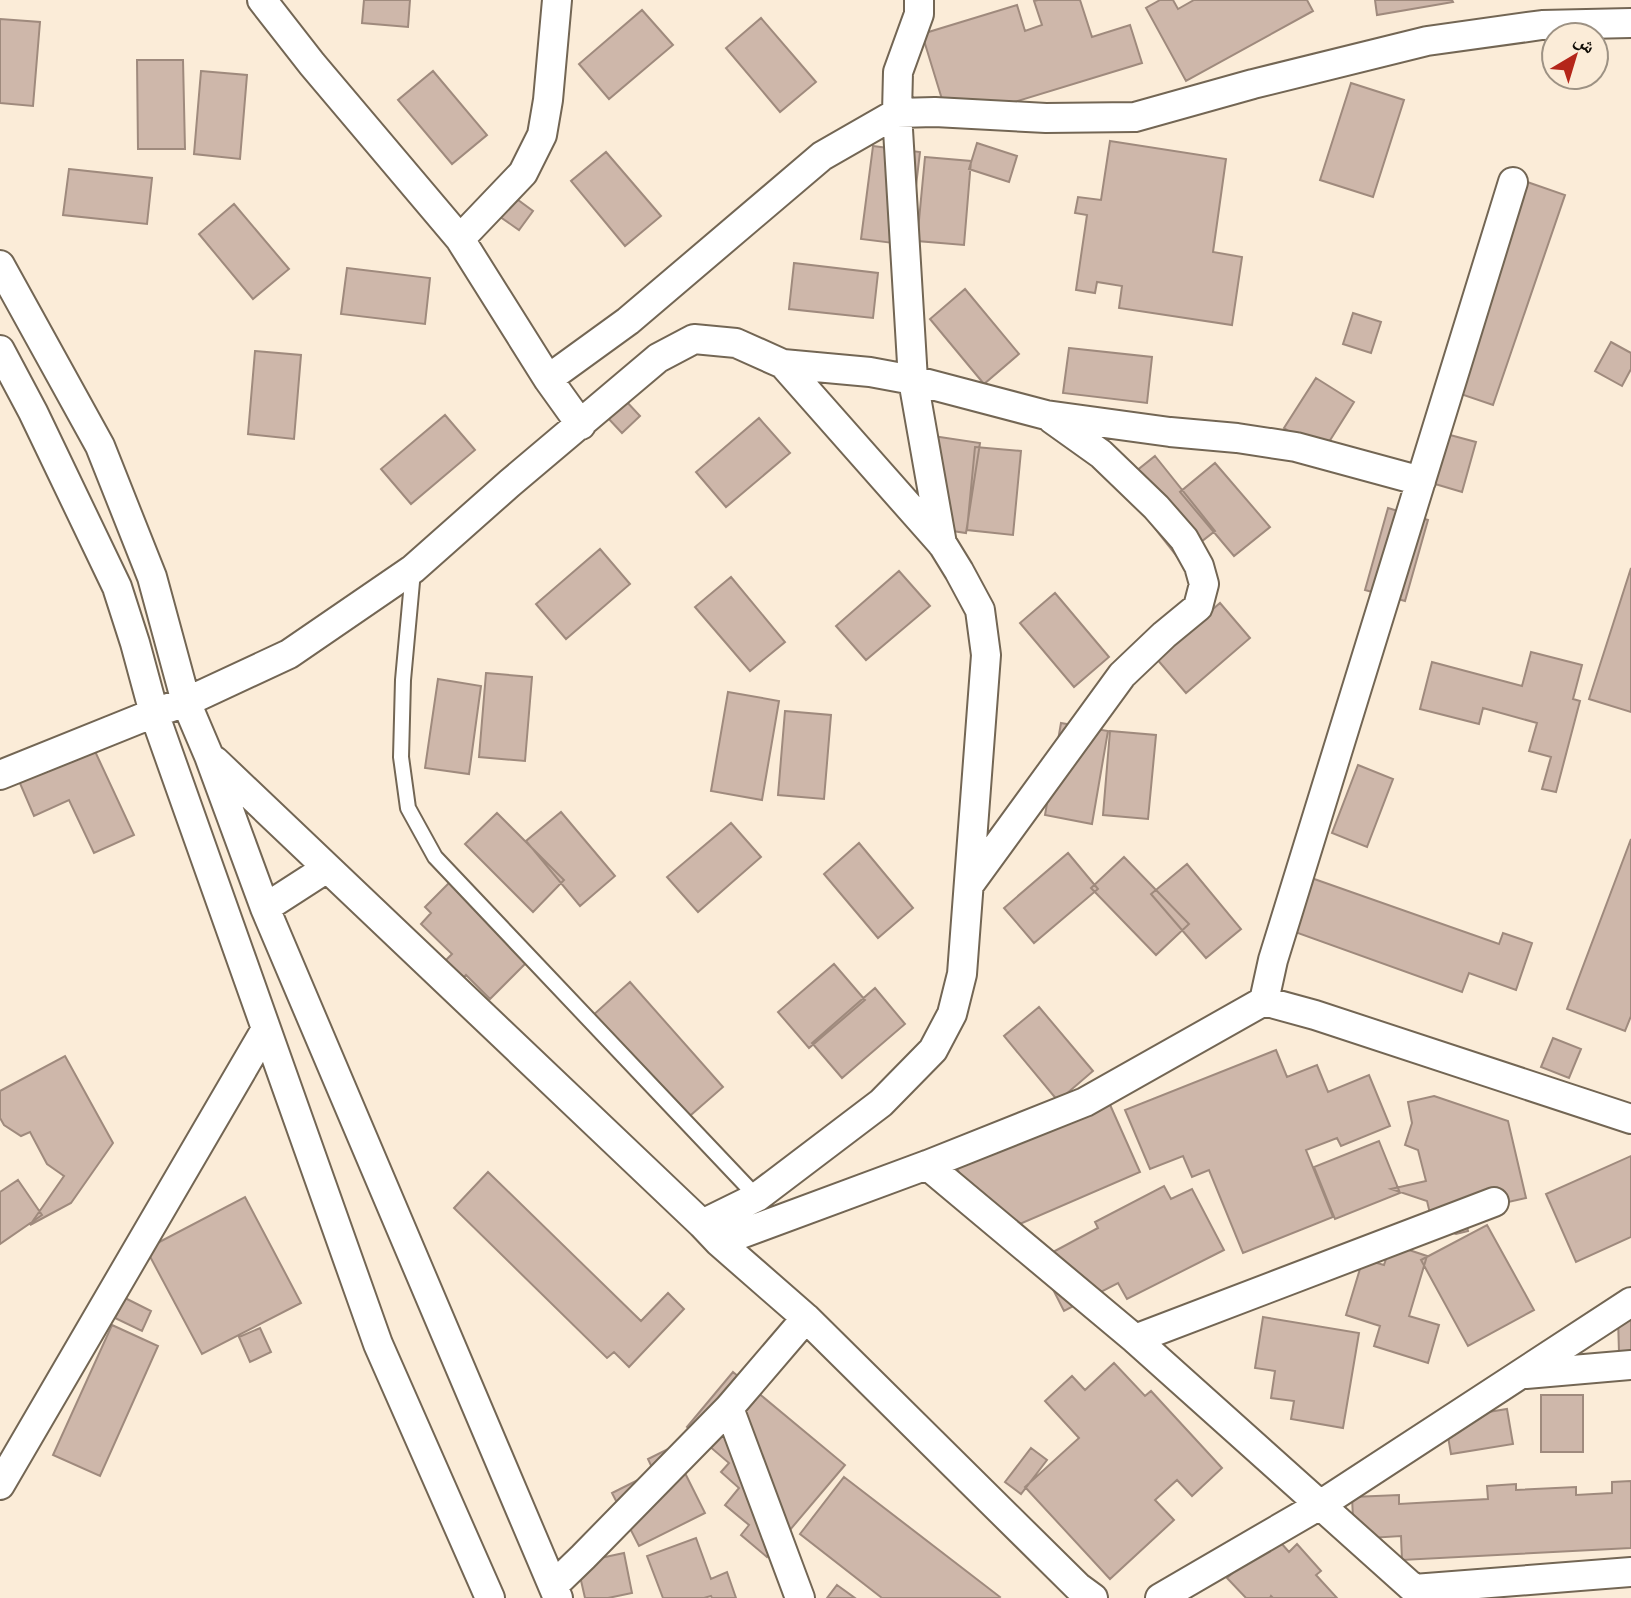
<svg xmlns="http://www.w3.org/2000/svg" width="1631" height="1598" viewBox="0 0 1631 1598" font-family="Lato,'Noto Naskh Arabic',sans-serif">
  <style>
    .building { fill: #ceb7aa; stroke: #9f8a7d; stroke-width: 2 }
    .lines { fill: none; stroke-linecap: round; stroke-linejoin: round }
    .lane-casing { stroke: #736654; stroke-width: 18 }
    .street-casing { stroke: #736654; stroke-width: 32 }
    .lane { stroke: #fff; stroke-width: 14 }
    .street { stroke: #fff; stroke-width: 28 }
  </style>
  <rect width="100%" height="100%" fill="#fbecd8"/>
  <path class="building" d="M364 0H410L408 27 362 23Z
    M1038 0H1080L1092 37 1130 25 1142 63 949 122 922 34 1017 5 1025 31 1042 25 1034 1Z
    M1160 0H1173L1178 9 1194 0H1307L1313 11 1186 81 1146 8Z
    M1375 0H1452L1453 2 1377 15Z
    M642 10 673 45 609 99 579 64Z
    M761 18 816 82 780 112 726 48Z
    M0 19 40 22 33 106 0 103Z
    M137 60H183L185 149H138Z
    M201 71 247 75 240 159 194 154Z
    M433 71 487 135 452 164 398 100Z
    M1351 83 1404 100 1373 197 1320 180Z
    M1110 141 1226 159 1213 252 1242 257 1232 325 1119 308 1122 286 1097 282 1095 293 1076 290 1087 215 1075 213 1078 197 1101 200Z
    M977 143 1017 156 1009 182 969 169Z
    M873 146 920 152 909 245 861 239Z
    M606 152 661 216 625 246 571 181Z
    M925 157 971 161 964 245 917 241Z
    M69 169 152 178 147 224 63 215Z
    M1510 176 1565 195 1493 405 1437 386Z
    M510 194 533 211 519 230 496 214Z
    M234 204 289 269 253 299 199 234Z
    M794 263 878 273 873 318 789 309Z
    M347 268 430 278 425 324 341 314Z
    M965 289 1019 354 984 384 930 319Z
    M1353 313 1381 322 1371 353 1343 344Z
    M1611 342 1631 353V369L1622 386 1595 371Z
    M1069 348 1152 357 1147 403 1063 393Z
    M255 351 301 355 294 439 248 434Z
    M1316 378 1354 402 1322 453 1284 428Z
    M625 400 640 416 622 433 607 417Z
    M445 415 475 450 411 504 381 469Z
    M759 418 790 453 726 507 696 472Z
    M1439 432 1476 442 1462 492 1425 481Z
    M933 436 980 443 966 533 919 526Z
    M975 447 1021 451 1013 535 967 530Z
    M1155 456 1215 531 1179 559 1120 484Z
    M1215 463 1270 527 1234 556 1180 492Z
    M1388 508 1428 520 1405 601 1365 590Z
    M600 549 630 584 566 639 536 604Z
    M1631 568V712L1589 699Z
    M899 571 930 606 866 660 836 626Z
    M731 577 785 642 750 671 695 607Z
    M1055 593 1109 657 1074 687 1020 623Z
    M1220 603 1250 638 1186 693 1156 658Z
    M1531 652 1582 665 1573 699 1580 701 1556 792 1542 789 1551 757 1529 751 1537 723 1483 708 1479 724 1420 709 1432 662 1522 686Z
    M486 673 532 677 525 761 479 757Z
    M438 679 481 686 469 774 425 768Z
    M728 692 779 701 762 800 711 791Z
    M785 711 831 715 824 799 778 795Z
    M1061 723 1108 731 1092 824 1045 815Z
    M1110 731 1156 735 1148 819 1103 815Z
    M93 747 134 835 94 853 69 800 34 816 19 781Z
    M1358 765 1393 779 1367 847 1332 833Z
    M561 812 615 876 580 906 526 841Z
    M497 813 564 880 533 912 465 844Z
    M731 823 761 857 698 912 667 877Z
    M1631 839V1016L1625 1031 1567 1009Z
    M859 843 913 908 878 938 824 874Z
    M1068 853 1098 889 1034 943 1004 908Z
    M1124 857 1189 924 1156 955 1091 888Z
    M1187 864 1241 929 1206 958 1151 894Z
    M1300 874 1499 944 1503 933 1532 943 1516 990 1469 973 1462 992 1281 927Z
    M451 881 530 959 490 999 466 975 456 985 439 967 452 954 421 924 431 913 425 907Z
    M834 964 865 1000 809 1048 778 1012Z
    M630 982 723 1087 684 1121 591 1017Z
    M875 988 905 1024 842 1078 812 1043Z
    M1039 1007 1093 1071 1058 1101 1004 1036Z
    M1553 1038 1581 1049 1569 1078 1541 1067Z
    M1276 1050 1287 1077 1317 1065 1328 1092 1369 1075 1390 1126 1341 1146 1337 1138 1306 1150 1333 1217 1243 1253 1209 1170 1192 1177 1183 1156 1150 1169 1125 1110Z
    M65 1056 113 1143 71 1203 30 1225 64 1176 47 1164 30 1132 21 1136 4 1125 0 1118V1091Z
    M1434 1096 1508 1121 1526 1198 1495 1205 1463 1209 1468 1231 1456 1234 1433 1226 1427 1201 1391 1189 1426 1181 1418 1150 1405 1145 1412 1123 1408 1102Z
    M1107 1098 1140 1172 1013 1227 1007 1215 979 1227 956 1177 960 1175 956 1165Z
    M1379 1141 1400 1193 1335 1219 1314 1167Z
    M1631 1156V1237L1576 1262 1546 1194Z
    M488 1172 641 1321 668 1293 684 1309 629 1367 614 1352 607 1358 454 1208Z
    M18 1180 42 1215 0 1244V1192Z
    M1164 1186 1171 1199 1192 1189 1224 1250 1127 1299 1118 1283 1064 1311 1038 1260 1098 1228 1095 1222Z
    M245 1197 301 1303 202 1354 146 1249Z
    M1487 1225 1534 1310 1468 1346 1421 1260Z
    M1391 1244 1427 1256 1409 1316 1439 1325 1428 1363 1374 1346 1380 1326 1346 1315 1363 1259 1384 1265Z
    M125 1298 151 1311 142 1331 115 1318Z
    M1263 1317 1359 1333 1343 1428 1291 1419 1294 1401 1271 1398 1275 1371 1255 1368Z
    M1618 1318H1631V1352H1619Z
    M112 1325 158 1346 100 1476 53 1455Z
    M260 1328 271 1352 250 1362 239 1337Z
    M1114 1363 1145 1396 1151 1391 1222 1468 1192 1496 1177 1480 1155 1500 1174 1520 1110 1579 1025 1487 1079 1438 1045 1401 1072 1376 1085 1390Z
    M733 1372 845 1465 767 1557 741 1535 749 1525 725 1505 739 1488 721 1472 729 1463 687 1427Z
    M1541 1395H1583V1452H1541Z
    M1507 1409 1513 1444 1451 1454 1445 1419Z
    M672 1447 705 1513 639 1546 612 1493 654 1472 648 1459Z
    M1031 1448 1047 1460 1021 1494 1005 1482Z
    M844 1477 1000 1597 999 1598H882L800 1534Z
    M1631 1481V1548L1402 1560 1401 1536 1354 1539 1352 1497 1399 1495V1504L1488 1499 1487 1486 1516 1484V1490L1576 1487V1495L1612 1493V1482Z
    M1274 1535 1289 1552 1297 1544 1321 1571 1316 1575 1337 1598H1273L1271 1596 1270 1598H1246L1227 1578Z
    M696 1538 711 1579 727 1572 736 1598H712L711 1596 704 1598H663L647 1556Z
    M624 1553 632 1593 608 1598H585L577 1563Z
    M837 1585 855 1598H827Z"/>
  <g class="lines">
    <g class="lane-casing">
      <path id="lane" d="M413 571 403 680 401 757 408 808 435 857 757 1197"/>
    </g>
    <g class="street-casing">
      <path id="street" d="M262 0 312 64 460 239 548 379 581 425
        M919 0V14L898 72 897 113 913 380 942 544
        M460 239 523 173 542 135 548 100 557 0
        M0 265 100 446 152 577 186 702 209 756 265 908 558 1598
        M0 350 33 412 117 587 135 643 154 713 378 1344 490 1598
        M783 364 870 372 913 380 1046 415 1170 432 1237 438 1296 447 1421 481
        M548 379 628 321 822 156 897 113 935 112 1046 118 1135 117 1253 84 1427 41 1542 25 1631 23
        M215 761 702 1224 719 1242 806 1318 1078 1587 1093 1598
        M0 775 154 713 186 702 289 654 413 569 510 483 658 358 694 339 736 343 783 364 943 545 959 571 980 610 986 655 962 974 952 1014 933 1050 881 1103 757 1197 702 1224
        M969 885 1122 675 1164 635 1198 607 1204 584 1199 566 1184 539 1156 507 1101 454 1052 419
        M265 908 327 868
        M1264 1001 1273 960 1513 182
        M927 1165 1135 1339 1424 1598
        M719 1242 927 1165 1085 1102 1264 1001 1315 1015 1631 1119
        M1135 1339 1494 1202
        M1526 1374 1631 1365
        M729 1408 800 1598
        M0 1485 266 1029
        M553 1586 583 1557 729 1408 806 1318
        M1414 1589 1631 1572
        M1160 1598 1320 1505 1631 1302"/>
    </g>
    <use href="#lane" class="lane"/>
    <use href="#street" class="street"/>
  </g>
  <g transform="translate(1575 56) rotate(38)"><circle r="33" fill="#fbecd8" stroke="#9d9284" stroke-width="2"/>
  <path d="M0-5L12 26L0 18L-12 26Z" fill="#b4261a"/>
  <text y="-10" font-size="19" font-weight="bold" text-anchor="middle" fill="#100c06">ش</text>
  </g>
</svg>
